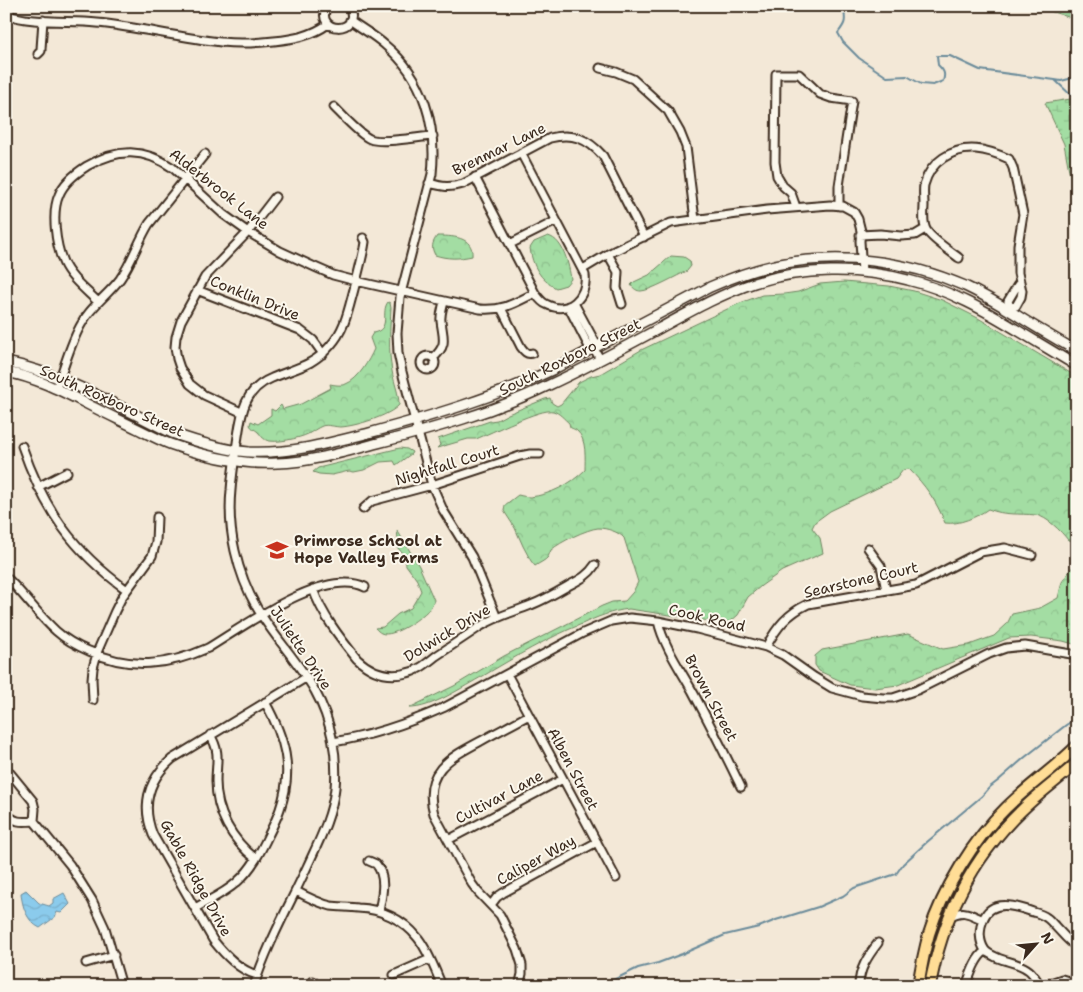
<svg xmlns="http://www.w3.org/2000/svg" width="1083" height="992" viewBox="0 0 1083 992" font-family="'Shantell Sans',sans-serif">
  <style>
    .forest { fill: url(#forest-crowns); stroke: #6f8460 }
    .wetland { fill: url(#wetland-marsh); stroke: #6f8460 }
    .water { fill: url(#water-waves); stroke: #6b8b9a }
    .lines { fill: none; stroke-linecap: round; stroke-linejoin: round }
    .stream { stroke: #6b8b9a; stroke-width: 2 }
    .minor-casing { stroke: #3b2a1e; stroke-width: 11 }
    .tertiary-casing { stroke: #3b2a1e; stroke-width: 12 }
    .primary-casing { stroke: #3b2a1e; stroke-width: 14 }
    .minor { stroke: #fbf7ec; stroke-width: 7 }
    .tertiary { stroke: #fbf7ec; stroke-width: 9 }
    .primary { stroke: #ffdd96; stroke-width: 10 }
    .labels { text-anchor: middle; stroke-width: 4; stroke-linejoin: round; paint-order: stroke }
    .street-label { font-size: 15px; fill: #3b2a1e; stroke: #fbf7ec }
    .poi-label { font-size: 15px; font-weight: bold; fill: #3b2a1e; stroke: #fbf7ec; text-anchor: start }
  </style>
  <defs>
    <pattern id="forest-crowns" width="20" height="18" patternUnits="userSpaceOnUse" patternTransform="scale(1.25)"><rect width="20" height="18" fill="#a3dda3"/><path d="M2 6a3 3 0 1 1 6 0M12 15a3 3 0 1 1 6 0" fill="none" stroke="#8dbe8c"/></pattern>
    <pattern id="wetland-marsh" width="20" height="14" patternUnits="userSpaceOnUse" patternTransform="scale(1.25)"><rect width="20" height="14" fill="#a3dda3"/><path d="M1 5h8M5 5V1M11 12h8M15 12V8" fill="none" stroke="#8dbe8c"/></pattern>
    <pattern id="water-waves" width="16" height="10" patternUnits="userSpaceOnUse" patternTransform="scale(1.25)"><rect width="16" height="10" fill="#8bcbec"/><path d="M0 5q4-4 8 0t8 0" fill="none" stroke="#79aeca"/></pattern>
  </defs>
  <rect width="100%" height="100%" fill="#f3e8d7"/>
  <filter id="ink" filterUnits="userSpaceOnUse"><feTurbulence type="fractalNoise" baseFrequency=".02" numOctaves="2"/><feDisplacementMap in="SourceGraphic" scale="10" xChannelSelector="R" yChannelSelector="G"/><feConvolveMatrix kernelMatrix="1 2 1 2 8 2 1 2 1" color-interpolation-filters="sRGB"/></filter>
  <g filter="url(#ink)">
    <path class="forest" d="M437 236C451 236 474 236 472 256 459 259 447 259 435 255 431 248 432 243 437 236Z
      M548 236C564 240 569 266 571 279L566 285 556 288C540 280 532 265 530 248L534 242Z
      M671 256 684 257 690 261 691 266 687 271C678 275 650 291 641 291 637 291 634 289 631 285L634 282 649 275Z
      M844 282 889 286 914 291 942 300 978 318 1077 377V541L1068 540C1061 531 1047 517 1036 515 1018 513 1006 516 988 509 977 517 959 525 945 523 937 502 925 485 909 469L903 470 896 479 830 511 815 522 812 528 820 538 823 553 782 571 761 586 748 597 738 615 730 622 710 621 629 609C612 611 597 617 582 624 547 638 515 657 483 676 464 686 431 709 409 708L454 686 504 656 602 606 612 602 625 601 633 592 638 582 624 538C619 532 607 528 598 528 587 529 560 542 551 550 550 552 549 555 548 557 545 561 539 563 535 566L531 561 523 546 515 528 504 511 505 505 518 495C522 496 527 497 530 497 550 495 571 484 585 470 585 459 587 439 577 431 577 430 570 428 570 427L569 423C564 419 560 413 553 411 541 408 491 433 476 439H468L437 448 440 445 438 439 490 421 497 420 508 414 545 399 550 398 552 403 557 406 561 404 579 382 591 376 600 374 641 350 740 303 762 295 784 294 798 292 820 284Z
      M388 302 390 303 391 308C390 329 388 350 392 371 394 383 399 393 399 405 389 416 356 426 341 427 335 427 327 424 322 426 317 428 312 432 308 434 300 438 275 444 266 440 262 438 261 435 258 432 255 429 252 429 250 425L251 421 258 424 271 415V409L275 411 281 405 283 409 301 404 331 388 330 384C335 385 341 386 346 384 359 379 369 360 374 349L370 338 373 333C392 329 380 312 388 302Z
      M400 448 407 449 412 452 411 454 396 465 394 461 380 462 364 470 354 472 349 471 332 475 319 474 313 472 318 468Z
      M397 530 419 566 434 600C434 601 431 606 431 607 424 616 393 639 381 633 379 632 377 630 375 628L383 627 398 614 411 608 421 591 417 580 406 565 405 557 398 548 392 544 398 539Z
      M1077 559V645L1063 641 1031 637 1009 638 898 685 875 688 850 685 819 671 815 665V656L822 650 908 634 943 649 969 645 994 636 1007 624 1012 614 1040 608 1058 598 1062 582 1073 566Z"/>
    <path class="wetland" d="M1035 6H1077V20Z
      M1077 98V213L1064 144 1045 103Z"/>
    <path class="water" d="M26 890 39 903 49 906 53 903V899L64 893 70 904 61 913 57 912 55 917 40 928C27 922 22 906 21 893Z"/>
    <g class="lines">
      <path class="stream" d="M803 6 804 8 817 9 824 6
        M837 6 844 10C846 22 845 24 838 33L843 42 859 58 887 77 907 76 921 84 933 85 943 81C946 73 943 70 938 65L937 56H950L980 70 1055 80 1061 81 1077 77
        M1055 80 1077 101
        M601 986 638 968 658 963 682 954 725 935 759 927 776 920 818 907 843 896 854 888 896 874 903 864 927 842 982 796 990 787 999 780 1024 758 1066 725 1077 718"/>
      <g class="minor-casing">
        <path id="minor" d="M327 6C313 34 363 35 349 6
          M6 14C31 24 70 20 97 23 139 27 180 38 221 42 239 44 257 43 274 41 294 39 312 36 328 24
          M350 20C362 29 374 35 385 45 424 77 437 125 432 174L400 297 397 333 398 353 402 372 432 485 443 510 472 557 497 618
          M38 54 41 51V49L43 20
          M600 68 616 72 633 79 668 111 680 132 686 147 695 220
          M334 107C342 115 360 135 370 139 382 144 418 137 433 136
          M475 177 535 293C538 297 541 302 546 304 568 316 588 297 585 275L521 153
          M429 183C443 187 449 188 463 184L550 138C573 132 588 139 603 156L644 237
          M796 207 791 193 783 186 777 176 775 162 776 74H799L820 94 831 98 852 101 839 186V206
          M860 235 880 234 901 236 915 235 925 229
          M510 244 556 221
          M608 254 618 272 617 288 622 304
          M959 258C950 251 933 240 927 231 922 224 924 212 924 205 924 198 923 191 924 185 927 174 934 164 943 158 965 143 987 149 1009 159L1013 168 1023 214 1018 245V273L1022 291 1021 297 1016 306 1010 307
          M583 269 608 254 671 223 767 210 830 205 843 206 854 212 858 219 861 231 860 241 862 272
          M197 290 300 330 313 340 323 354
          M98 302C86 290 70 278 63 262 56 245 51 213 59 195 64 182 76 173 87 166 118 148 144 148 173 168L223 214 248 232 280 251 317 268 333 275 356 281 480 309C503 311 515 303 535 293
          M574 303 595 342 593 347 600 359
          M568 306 588 345 593 347
          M501 308 521 347C524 351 527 355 532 353
          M1008 310 1010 307 1008 301 1017 286 1020 282
          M421 363a7 7 0 1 1 14 0a7 7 0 1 1-14 0Z
          M433 358C448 345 443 338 441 321 440 314 443 308 444 301
          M56 388C65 367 70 343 82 323 91 306 108 295 120 279 132 262 138 242 149 224L205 154
          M241 412 204 395 190 384 180 368 177 359 175 347 176 337 181 321 205 277 248 232 275 197
          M22 446C44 510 73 551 127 590
          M38 487 67 472
          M363 509 372 501 432 485 520 456 530 454H540
          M868 548 881 566 886 590
          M6 577C24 594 38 615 56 631 66 640 77 646 89 651 130 670 168 666 208 648 243 627 324 567 365 587
          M313 589C322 615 340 638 357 659 371 672 388 678 407 673 418 671 427 663 436 656 451 646 466 636 481 626 497 616 514 612 531 605 544 600 556 593 568 586 579 580 588 576 595 565
          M658 621C663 645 682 672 694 694 710 724 726 756 741 787
          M766 647C777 627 787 614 808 604L916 585 980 552 1005 548 1032 555
          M507 674 616 878
          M93 700 92 679 93 668 98 650 115 611 122 597 152 556 156 542 157 517
          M210 735C221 752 216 763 216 781 216 813 232 840 256 859
          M333 742C372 736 409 723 445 707L583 633 611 621 630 618 658 621 697 629 766 647 783 655 814 677 832 688 862 696 883 698H893L917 690 989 654 1006 648 1025 646 1077 655
          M6 768 33 801 35 809 34 821 70 865 92 900 105 928 122 986
          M6 813C15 823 21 822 34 821
          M448 840 563 779
          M369 861 376 864C387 877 382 896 379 911
          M296 891C307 897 319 903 331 906 340 907 349 907 358 908 381 909 403 919 418 938 429 952 435 970 442 986
          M491 905 497 897 503 893 597 842
          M195 908C209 900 225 893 237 882 252 869 261 851 269 834 273 826 277 818 280 809 294 769 285 738 265 702
          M949 917C964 909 968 913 983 920
          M1077 948C1069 941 1062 934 1055 926 1053 924 1050 920 1047 918 1043 915 1037 913 1033 912 1016 906 991 898 983 920 979 929 979 942 985 950 988 954 994 956 998 958 1008 962 1019 963 1027 969 1034 973 1036 981 1042 986L1062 979 1072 982 1077 968
          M86 963 114 955
          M257 975C239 970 225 955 213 940L153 835C141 805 148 780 172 759L307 677
          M394 975 430 959
          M254 986C267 945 289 906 307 867 319 841 332 816 335 788 338 755 331 720 315 691 298 661 274 637 257 608 237 573 227 530 231 490 232 476 234 463 236 449 241 420 240 391 272 378 294 368 312 367 330 346 344 331 348 312 353 293 357 278 361 263 364 248L365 242 363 238
          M310 986 313 981
          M519 986 522 974V965L517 949 500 915 478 892 472 884 434 814C422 772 449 758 481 741 497 732 513 724 529 715
          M859 986C859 969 868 956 878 943
          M966 986C971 973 975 959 985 951"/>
      </g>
      <g class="tertiary-casing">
        <path id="tertiary" d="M6 362C64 374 119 407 172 433 197 442 223 450 249 452 290 454 330 443 369 433 432 416 493 398 552 370L710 287C731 278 753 270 775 265 839 252 905 260 965 286 982 294 999 304 1015 314 1035 327 1056 339 1077 351
          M6 372C39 378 67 394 97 409 111 416 124 422 138 429 148 434 159 440 170 444 204 456 241 465 277 463 311 462 345 452 378 443 436 428 493 412 547 386 586 368 623 348 660 328 691 311 721 294 754 283 802 268 859 267 908 280 950 290 986 311 1022 333 1040 344 1059 355 1077 366"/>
      </g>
      <g class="primary-casing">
        <path id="primary" d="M918 986C921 968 924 951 929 934 942 891 974 839 1006 808 1028 786 1055 768 1077 746
          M930 986C942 918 972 858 1022 810 1039 793 1059 779 1077 763"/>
      </g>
      <use href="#minor" class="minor"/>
      <use href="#tertiary" class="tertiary"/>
      <use href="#primary" class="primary"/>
    </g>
  </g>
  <defs>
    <g id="school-bare" transform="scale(1.725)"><path d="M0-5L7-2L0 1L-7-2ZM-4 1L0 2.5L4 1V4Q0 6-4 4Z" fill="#c8321e" stroke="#fbf7ec" stroke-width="2.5" paint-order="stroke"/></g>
  </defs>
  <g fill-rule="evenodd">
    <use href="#school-bare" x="277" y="550"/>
  </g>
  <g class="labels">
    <g class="street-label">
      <text transform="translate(499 149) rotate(-26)" y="5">Brenmar Lane</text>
      <text transform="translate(219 189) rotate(38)" y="5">Alderbrook Lane</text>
      <text transform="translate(255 298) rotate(22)" y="5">Conklin Drive</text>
      <text transform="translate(570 357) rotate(-26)" y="5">South Roxboro Street</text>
      <text transform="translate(112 401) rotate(24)" y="5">South Roxboro Street</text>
      <text transform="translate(447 465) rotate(-17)" y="5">Nightfall Court</text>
      <text transform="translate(861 580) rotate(-13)" y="5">Searstone Court</text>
      <text transform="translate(707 618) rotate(13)" y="5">Cook Road</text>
      <text transform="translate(447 633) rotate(-31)" y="5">Dolwick Drive</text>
      <text transform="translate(301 648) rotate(56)" y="5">Juliette Drive</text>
      <text transform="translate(711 698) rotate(62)" y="5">Brown Street</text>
      <text transform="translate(573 769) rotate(62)" y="5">Alben Street</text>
      <text transform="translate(499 797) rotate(-28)" y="5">Cultivar Lane</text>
      <text transform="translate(536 860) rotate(-29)" y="5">Caliper Way</text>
      <text transform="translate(196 878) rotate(61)" y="5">Gable Ridge Drive</text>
    </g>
    <g class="poi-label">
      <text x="294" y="546">Primrose School at<tspan x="294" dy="17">Hope Valley Farms</tspan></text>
    </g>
  </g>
  <rect width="1083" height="992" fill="none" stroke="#fbf7ec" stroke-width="25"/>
  <rect x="12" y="12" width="1058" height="967" fill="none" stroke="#3b2a1e" stroke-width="2" filter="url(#ink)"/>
  <g transform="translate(1036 944) rotate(63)" stroke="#fbf7ec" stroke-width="4" paint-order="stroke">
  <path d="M0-4L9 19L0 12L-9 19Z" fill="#3b2a1e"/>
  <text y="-8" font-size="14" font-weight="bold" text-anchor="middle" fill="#3b2a1e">N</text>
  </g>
</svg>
